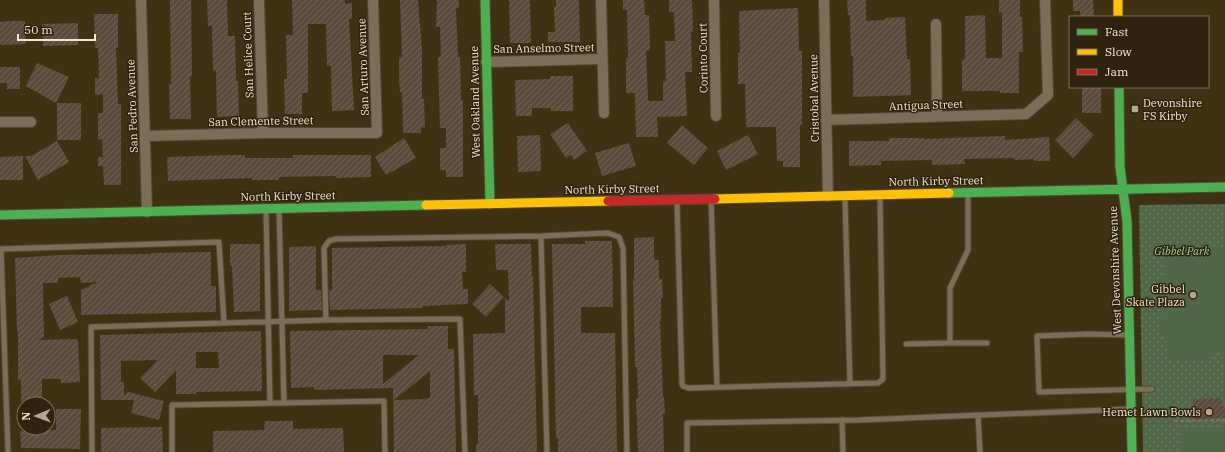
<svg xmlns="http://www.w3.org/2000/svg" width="1225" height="452" viewBox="0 0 1225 452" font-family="'IBM Plex Serif',serif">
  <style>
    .park { fill: url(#park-dots) }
    .pitch { fill: #516847 }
    .building { fill: url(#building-hatch); fill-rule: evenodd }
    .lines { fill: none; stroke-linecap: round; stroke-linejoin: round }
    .lane-casing { stroke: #534935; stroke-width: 7 }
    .street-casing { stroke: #534935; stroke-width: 12 }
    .fast-casing { stroke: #534935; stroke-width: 11 }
    .slow-casing { stroke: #534935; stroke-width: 11 }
    .jam-casing { stroke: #534935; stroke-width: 11 }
    .path { stroke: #7a705d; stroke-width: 2; stroke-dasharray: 4 2; stroke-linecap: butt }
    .lane { stroke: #7a6e59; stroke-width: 5 }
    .street { stroke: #7a6e59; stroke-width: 10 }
    .fast { stroke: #4caf50; stroke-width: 9 }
    .slow { stroke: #ffc107; stroke-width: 9 }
    .jam { stroke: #c62828; stroke-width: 9 }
    .poi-dot { fill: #b5a78b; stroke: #2e230e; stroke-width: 1.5 }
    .labels { text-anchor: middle; stroke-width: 3; stroke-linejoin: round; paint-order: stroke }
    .street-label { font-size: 11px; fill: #f5e6cc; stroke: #2e230e }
    .poi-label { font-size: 11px; fill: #f5e6cc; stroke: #2e230e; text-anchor: end }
    .park-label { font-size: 11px; font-style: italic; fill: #9ad691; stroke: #2e230e }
  </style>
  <defs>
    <pattern id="park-dots" width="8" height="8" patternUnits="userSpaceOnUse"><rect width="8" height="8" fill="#516847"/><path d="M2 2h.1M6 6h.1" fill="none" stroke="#6b7e60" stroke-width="1.8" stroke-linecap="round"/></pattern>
    <pattern id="building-hatch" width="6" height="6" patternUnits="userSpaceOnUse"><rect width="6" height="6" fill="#5c4a3c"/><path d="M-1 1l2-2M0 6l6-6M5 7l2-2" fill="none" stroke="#746457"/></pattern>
  </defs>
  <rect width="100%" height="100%" fill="#3f3213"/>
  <path class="park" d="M1225 204V452H1143L1139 205Z"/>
  <path class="pitch" d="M1225 246V361H1222L1221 353H1213L1208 360 1168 361 1167 360 1165 334H1159V325L1162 321 1161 278H1163V250L1165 247Z
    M1225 427V452H1180L1179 428Z"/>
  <path class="building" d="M170 0H191L192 76H190L191 119H170L169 84H171Z
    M207 0H227L228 36H235L236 81H238L239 116 217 117 216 71H213L212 26H208Z
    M292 0H345V4L352 3V19H349L354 110 332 111 331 66H327L326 24H308V93H302V114H285L284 79H287L286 35H293Z
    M400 0H418L422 49V99H424L425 127 421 128V133H403L402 92H400L399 77V57H402Z
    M437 0H459V8H456L458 57H460L461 100H463V177H446V170H440V148H446V128H440L438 57H441L440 27H436Z
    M509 0H530L531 43H510Z
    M556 0H579L580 42H548V32H555L554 7H556Z
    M623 0H644L645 15H649L650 50 646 51 648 101H663V81H666L665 41H675L674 12H669V0H692L693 32H691L692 72H685L687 116 657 117 658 137H636L635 93H626V58H628L627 10H623Z
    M847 0H866V21L885 20V18L905 17 907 59H910L911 95 853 97V56H851L850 15H848Z
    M999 0H1020V17H1022L1023 52H1019V93H1000V91H962V60L965 59V16L985 15 986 58H1002V12L999 13Z
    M1073 0H1093L1094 17H1080V11H1073Z
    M798 8 799 51H802V125H800V167H783V161H777L776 127H746L745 84H738V53H740L739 11Z
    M94 14H118V48H116L118 104H121V185H104L103 166H98V157H103L102 139 98 140V113H103V94L95 95V78H99L98 48H95Z
    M11 21H25L26 44 0 45V22Z
    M78 23V45L43 46 42 24Z
    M37 63 69 77 56 103 26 86Z
    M0 67H20V89H7V83H0Z
    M550 76H573V111H551V108H532V116H516L515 80 550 79Z
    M1082 87H1101V113H1082Z
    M57 103H81V140H57Z
    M1076 118 1094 135 1073 158 1055 140Z
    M568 123 587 151 574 160 571 155 566 158 550 134Z
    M682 125 708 148 694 165 667 143Z
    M540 135 541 171 518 172 517 136Z
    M748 135 758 154 726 170 717 151Z
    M1005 136V140L1049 137 1050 161H1034V159L1014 160V158L964 159 965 164 932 165V160L881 161V165L849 166V141H889V138H924V139Z
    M404 138 416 158 386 175 375 157Z
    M57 141 69 162 38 180 25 156H31Z
    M629 143 636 166 602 176 595 153Z
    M230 155H245V158H293V155H371V177L336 178V176L279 177V180H252V178L168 181 167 157Z
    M23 156V180H0V157Z
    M654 237V260H659V279H662L663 298H661V321H660L663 397H664L665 414H663L664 452H638L636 398H638L637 367H635L633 279H634V238Z
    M585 241H612L613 307H581V333H615L617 452H558V438H556L552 244H585Z
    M230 244H260V311L234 312 232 266H230Z
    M466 244V272H462L463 289H468V304L423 306V308L330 310 329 290H332V248L446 246V245Z
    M495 244H531L532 277H533L537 452H476V444H478V395H474L473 334 505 333V298L509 301 508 270H496Z
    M316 246V290H321L322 310 289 311V247Z
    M211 252V286H216V312L81 315V290L98 282 81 283 80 277 58 278V283H43L44 337 38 340 78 339 80 382 61 383V379H42V402H21V380H18V331H17L15 258 61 255 151 254V253Z
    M490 284 504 297 486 317 472 304Z
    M67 296 78 322 60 330 49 304Z
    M428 326H448V349H454L456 452H394L393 388 314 390V387L291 388 290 331 428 329ZM383 355H419L383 384ZM430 371V398H426V399L394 400Z
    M261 331 262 391 196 392V394H176V370L155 392 140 378 158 360 121 361V382H124V396L128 392 164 401 159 420 131 413 134 400H101L100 335ZM196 352H218L219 368H196Z
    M1221 398 1222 406H1225V418L1194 420 1193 399Z
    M56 409H81L80 449 21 448 20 431 56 430Z
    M265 421H293V429L343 428 344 452H213V431L264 430Z
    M156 427H162L163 452H101V428Z"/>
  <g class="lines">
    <g class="lane-casing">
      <path id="lane" d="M845 197 850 384
        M711 199 717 387
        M677 202 682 384 683 386 688 388 878 383 883 379 880 197
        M279 209 284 402
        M266 210 270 403
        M541 236 547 452
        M326 320 324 248 329 241 336 239 541 236 608 233 619 237 623 248 627 452
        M1129 335 1089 334 1037 336 1039 392 1152 389
        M950 343H987
        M906 344 950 343V288L968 250V195
        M978 415 980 452
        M842 420 843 452
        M8 452 1 249 219 242 224 323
        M92 452 91 327 326 320 460 319 465 452
        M172 452V405L384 401 385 452
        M687 452V423L859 420 1130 409"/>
    </g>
    <g class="street-casing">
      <path id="street" d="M141 0 147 212
        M259 0 263 133
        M601 0 604 113
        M714 0 716 116
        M824 0 828 196
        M936 24 937 116
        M486 62 602 59
        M826 120 1026 114 1048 95 1045 0
        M0 122H31
        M145 136 263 133H377L373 0"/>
    </g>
    <g class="fast-casing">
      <path id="fast" d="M485 0 490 204
        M1119 87 1120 167 1127 221 1132 452
        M949 193 1225 187
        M0 215 426 205"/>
    </g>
    <g class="slow-casing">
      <path id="slow" d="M1118 0V17
        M715 199 949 193
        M426 205 608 201"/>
    </g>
    <g class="jam-casing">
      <path id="jam" d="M608 201 715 199"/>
    </g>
    <path class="path" d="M1174 421 1225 420"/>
    <use href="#lane" class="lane"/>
    <use href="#street" class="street"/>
    <use href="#fast" class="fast"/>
    <use href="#slow" class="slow"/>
    <use href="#jam" class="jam"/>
  </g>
  <g class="poi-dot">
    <rect x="1131" y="105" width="8" height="8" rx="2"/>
    <circle cx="1193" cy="295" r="4"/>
    <circle cx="1209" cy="412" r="4"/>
  </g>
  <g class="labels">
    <g class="street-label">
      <text transform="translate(544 48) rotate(-1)" y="4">San Anselmo Street</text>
      <text transform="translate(248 55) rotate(-92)" y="4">San Helice Court</text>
      <text transform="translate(703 58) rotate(-91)" y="4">Corinto Court</text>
      <text transform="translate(363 67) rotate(-92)" y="4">San Arturo Avenue</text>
      <text transform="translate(814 98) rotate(-91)" y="4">Cristobal Avenue</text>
      <text transform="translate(475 102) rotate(-91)" y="4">West Oakland Avenue</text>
      <text transform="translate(926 105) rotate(-2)" y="4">Antigua Street</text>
      <text transform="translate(132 106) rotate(-92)" y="4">San Pedro Avenue</text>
      <text transform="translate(261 121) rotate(-1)" y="4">San Clemente Street</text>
      <text transform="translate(936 181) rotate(-1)" y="4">North Kirby Street</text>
      <text transform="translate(612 189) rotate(-1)" y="4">North Kirby Street</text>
      <text transform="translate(288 196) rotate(-1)" y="4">North Kirby Street</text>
      <text transform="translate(1115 270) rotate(-92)" y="4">West Devonshire Avenue</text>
    </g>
    <g class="poi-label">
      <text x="1143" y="107" text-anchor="start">Devonshire<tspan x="1143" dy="13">FS Kirby</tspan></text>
      <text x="1185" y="293">Gibbel<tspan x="1185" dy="13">Skate Plaza</tspan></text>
      <text x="1201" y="416">Hemet Lawn Bowls</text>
    </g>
    <g class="park-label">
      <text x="1182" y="255">Gibbel Park</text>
    </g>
  </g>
  <rect x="1069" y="16" width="140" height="72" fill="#2e230e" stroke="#7e715a"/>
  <rect x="1077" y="29" width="20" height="6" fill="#4caf50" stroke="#7e715a"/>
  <text x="1105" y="36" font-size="12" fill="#f5e6cc">Fast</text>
  <rect x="1077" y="49" width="20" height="6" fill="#ffc107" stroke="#7e715a"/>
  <text x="1105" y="56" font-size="12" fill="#f5e6cc">Slow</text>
  <rect x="1077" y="69" width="20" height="6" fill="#c62828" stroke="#7e715a"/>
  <text x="1105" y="76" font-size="12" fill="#f5e6cc">Jam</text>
  <g transform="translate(36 416) rotate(269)"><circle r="19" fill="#2e230e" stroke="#7e715a"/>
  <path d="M0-3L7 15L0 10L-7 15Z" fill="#b5a78b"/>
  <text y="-6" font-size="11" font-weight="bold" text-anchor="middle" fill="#f5e6cc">N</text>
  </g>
  <path d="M18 34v6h77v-6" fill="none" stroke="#f5e6cc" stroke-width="2"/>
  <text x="24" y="34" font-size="12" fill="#f5e6cc" stroke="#2e230e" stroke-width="3" paint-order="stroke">50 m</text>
</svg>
